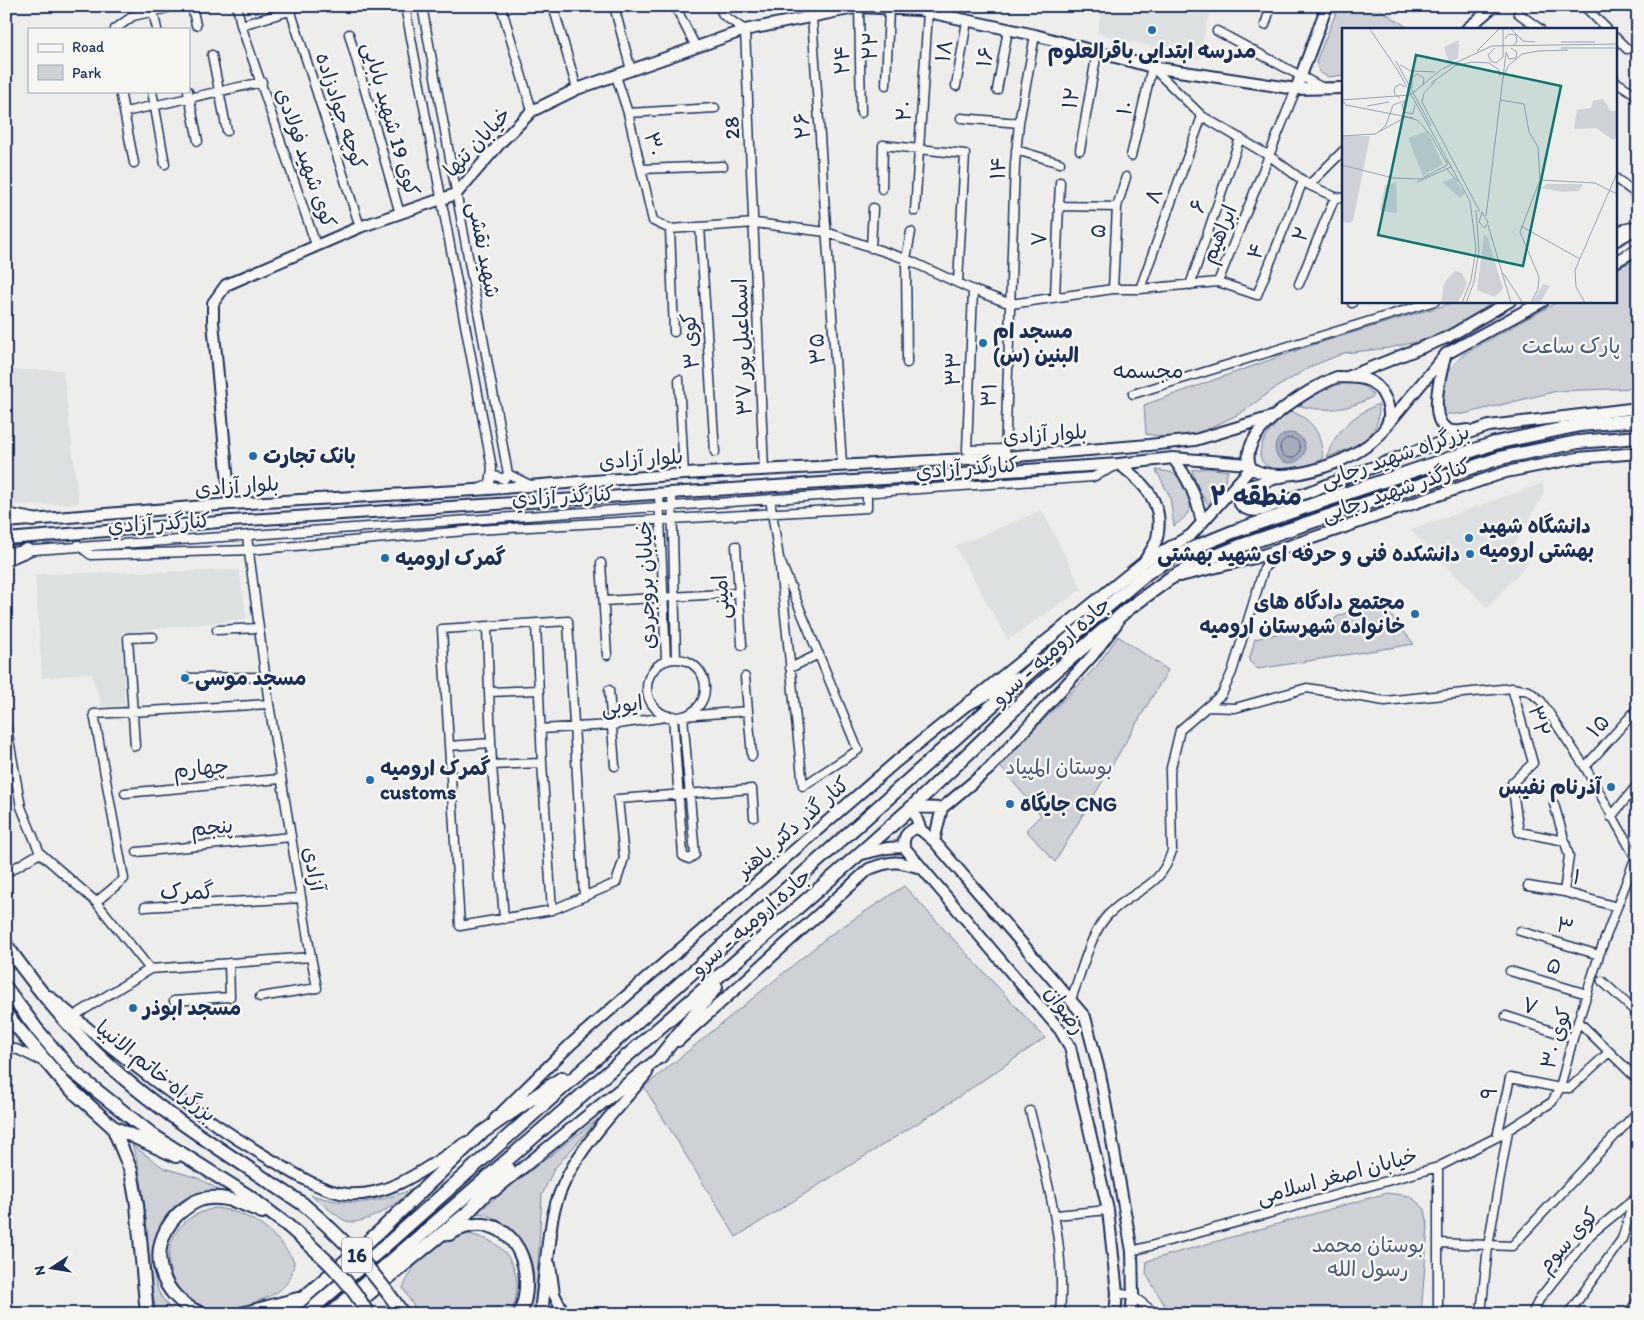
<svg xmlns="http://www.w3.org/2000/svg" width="1644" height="1320" viewBox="0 0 1644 1320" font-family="Itim,'Playpen Sans Arabic',sans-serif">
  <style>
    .built { fill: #dde0e1 }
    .green { fill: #ced2d7; stroke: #74809a }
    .water { fill: #a5acbc; stroke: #6e7a96 }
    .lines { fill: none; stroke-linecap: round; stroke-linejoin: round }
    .shore { stroke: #526184; stroke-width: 1 }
    .minor-casing { stroke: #1b2f5e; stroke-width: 11 }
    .major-casing { stroke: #1b2f5e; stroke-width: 14 }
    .highway-casing { stroke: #1b2f5e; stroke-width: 16 }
    .minor { stroke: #f6f6f2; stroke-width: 8 }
    .major { stroke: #f6f6f2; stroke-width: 10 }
    .highway { stroke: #f6f6f2; stroke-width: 12 }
    .highway-bridge-casing { stroke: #1b2f5e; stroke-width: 16; stroke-linecap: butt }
    .highway-bridge { stroke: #f6f6f2; stroke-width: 12 }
    .poi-dot { fill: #1f6fb2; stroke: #f6f6f2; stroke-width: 2 }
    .labels { text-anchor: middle; stroke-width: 5; stroke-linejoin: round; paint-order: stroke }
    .shield { fill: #f6f6f2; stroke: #5d6b8a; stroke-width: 1 }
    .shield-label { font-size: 20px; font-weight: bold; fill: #1b2f5e }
    .street-label { font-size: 21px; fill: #1b2f5e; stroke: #f6f6f2 }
    .poi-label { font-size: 21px; font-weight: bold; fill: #1b2f5e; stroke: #f6f6f2; text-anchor: start }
    .park-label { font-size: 21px; fill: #48587c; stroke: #f6f6f2 }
    .neighbourhood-label { font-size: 22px; fill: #1b2f5e; stroke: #f6f6f2 }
    .district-label { font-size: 26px; font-weight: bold; fill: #1b2f5e; stroke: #f6f6f2 }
    .inset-road { fill: none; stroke: #99a2b3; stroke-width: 1 }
    .view { fill: #0f766e; fill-opacity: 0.15; stroke: #0f766e; stroke-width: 2.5 }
    .inset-edge { fill: none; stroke: #1b2f5e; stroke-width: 2.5 }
  </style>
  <rect width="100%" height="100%" fill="#edeeec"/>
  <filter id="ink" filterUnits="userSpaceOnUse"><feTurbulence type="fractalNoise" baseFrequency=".02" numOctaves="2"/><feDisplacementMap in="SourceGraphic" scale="10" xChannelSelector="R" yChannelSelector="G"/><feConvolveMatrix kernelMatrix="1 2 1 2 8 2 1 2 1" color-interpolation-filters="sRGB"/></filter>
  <g filter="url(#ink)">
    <path class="built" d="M1103 6H1213L1206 26 1200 59 1097 33Z
      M6 370H63L79 504 6 505Z
      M1543 483 1544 494 1514 546 1528 563 1488 608 1410 530Z
      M1042 510 1082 589 1008 640 955 546Z
      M239 570 247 619 121 633 125 705 102 707 91 673 42 678 35 574Z"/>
    <path class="green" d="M1339 6H1375L1410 29H1343V75L1328 77 1319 72 1316 61Z
      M1638 258V388L1557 391 1464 414H1447L1441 398 1448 371 1464 354 1559 301H1615V270Z
      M1458 301H1502L1429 339 1389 348 1344 353 1312 366 1274 389 1241 413 1196 435 1170 438 1146 434 1144 405 1309 346Z
      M1348 381 1366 387 1374 396C1349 410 1325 413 1297 405L1312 394Z
      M1378 404C1384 437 1353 448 1327 457 1335 430 1353 416 1378 404Z
      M1291 411C1315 421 1321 434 1323 459 1259 487 1236 454 1291 411Z
      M1208 468 1228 471 1222 490 1208 504 1198 490 1192 470Z
      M1156 470 1170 472 1183 479C1192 501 1196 511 1174 526L1170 497Z
      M1377 598 1414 644 1258 669 1249 661 1255 639 1315 625 1318 631 1332 629 1335 618Z
      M1118 636 1168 670 1055 862 1026 830 1041 815 999 765 1097 666Z
      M904 886 1045 1038 948 1104 736 1237 644 1087 830 935Z
      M599 1118 554 1169 542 1195 535 1314H525C539 1277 537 1254 507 1227 499 1220 487 1213 476 1213Z
      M132 1145 164 1168 198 1178 219 1190C210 1192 198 1193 189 1197 156 1212 147 1252 156 1284 159 1296 167 1305 175 1314H156C154 1297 150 1280 149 1264 145 1223 146 1184 132 1145Z
      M411 1190C400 1203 363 1227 346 1221 338 1218 320 1201 311 1195 353 1207 370 1204 411 1190Z
      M1387 1193 1410 1196 1425 1209 1428 1227 1421 1314H1170L1146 1274 1147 1261Z
      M215 1208C249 1211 277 1233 294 1261 293 1282 281 1292 263 1299 248 1305 231 1313 215 1312 173 1308 152 1251 185 1222 194 1214 204 1211 215 1208Z
      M469 1234C480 1237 489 1239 498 1246 518 1261 523 1294 509 1314H418L403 1288C418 1256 432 1237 469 1234Z"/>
    <path class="water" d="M1275 448a15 15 0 1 1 30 0a15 15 0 1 1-30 0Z"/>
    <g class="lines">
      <path class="shore" d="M1280 448a10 10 0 1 1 20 0a10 10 0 1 1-20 0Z"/>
      <g class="minor-casing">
        <path id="minor" d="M192 6 196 25
          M237 6 241 25 316 245
          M289 6 360 227
          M405 6 492 468 490 484 481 488
          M422 6 508 474 530 485
          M501 6 532 111
          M553 6 577 89
          M614 6 631 70
          M675 6 696 47
          M719 6 723 15 745 30 764 470
          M1584 6 1607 29
          M859 7 861 113
          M153 12 157 29
          M1518 13 1540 29
          M812 17 842 464
          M241 25 290 11
          M1265 25 1271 6
          M115 29 133 16 177 6
          M1217 31 1323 88
          M349 34 400 214
          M1615 37 1627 49
          M212 55 227 131
          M1152 67 1202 116 1271 157 1309 185 1335 197 1343 198
          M616 76 628 113 653 221 670 229 755 223 826 232 906 259 973 290 1011 304
          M1615 81 1638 96
          M886 85 889 8
          M956 86 967 21
          M997 90 1008 30
          M120 91 134 163
          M152 91 165 164
          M188 91 198 141
          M125 112 262 82
          M628 113 715 108
          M961 118 1019 123
          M1016 150 1060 163
          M1080 150 1097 52
          M1131 156 1152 67
          M642 169 723 166
          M1615 178 1638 195
          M1309 185 1343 151
          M882 189 883 145 965 154 958 282
          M1058 206 1117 207
          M915 211 928 12
          M700 227 715 452
          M670 229 674 332
          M1615 231 1638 225
          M871 248 873 208
          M1218 282 1296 89
          M1299 284 1335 197
          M1190 285 1240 138
          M1113 289 1117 207 1126 177
          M1140 289 1202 116
          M973 290 967 450 1005 449
          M1055 296 1060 182
          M1352 303V301
          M1011 304 1113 289H1140L1218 282 1257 295 1303 181
          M907 363 906 259 911 232
          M679 380 684 474
          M1133 394 1435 301
          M1005 457 1015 164 1019 123 1035 35
          M492 475 504 479 508 474
          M672 493 676 659
          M659 494 666 661
          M770 499 779 558 803 786 858 750 779 558
          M78 545 91 555 250 550 476 530 867 508V492
          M736 546 742 645
          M6 552 1093 477 1116 466
          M601 563 607 655
          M604 601 738 593
          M536 624 542 763 492 765 489 692 538 690
          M487 627 489 692
          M217 630 259 628
          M647 688a29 29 0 1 1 58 0a29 29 0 1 1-58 0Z
          M790 668 819 654
          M745 677 752 756
          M189 678 265 677
          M1512 688 1533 763 1512 783 1519 832 1565 841
          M609 690 615 766
          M1208 707 1235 708 1307 688 1385 701 1512 688 1529 691 1541 701 1585 767 1638 862
          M6 723 21 807 40 853 96 902 150 969
          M540 729 611 725 673 716 683 856 689 859 695 855 683 716 748 711
          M135 746 128 638 153 637
          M449 746 491 743
          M542 763 552 910
          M492 765 504 919
          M1585 767 1638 708
          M125 793 280 779
          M1554 804 1569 856 1564 892
          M1611 817 1638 784
          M137 852 291 837
          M6 873 40 853
          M1528 886 1564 892 1617 907
          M584 896 568 621 442 629 460 926 552 910 616 883 624 858 618 799 752 789 754 817
          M96 902 124 879 94 714 269 704
          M145 907 301 898
          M1520 931 1599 955
          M1510 971 1587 994
          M1602 981 1638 1014
          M260 997 317 988 311 957
          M1071 999C1081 975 1090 933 1108 915 1133 889 1160 890 1172 851L1170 772 1180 730 1222 694 1232 672 1264 568 1283 549
          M174 1001 230 997 229 963
          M74 1016 150 969 311 957 269 704 247 537
          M1506 1016 1573 1038
          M1579 1022 1638 1080
          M6 1048 16 1049 41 1061
          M1030 1111C1047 1178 1066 1245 1060 1314
          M1497 1137 1510 1078 1560 1088H1570L1608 1053
          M1438 1167 1497 1137 1552 1102 1560 1088 1573 1038 1599 955 1636 856
          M1056 1215 1108 1210
          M1438 1243 1512 1246 1638 1111
          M1132 1251 1438 1167V1314
          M1117 1293 1133 1296 1156 1314
          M1481 1314 1488 1246 1508 1131
          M1532 1314 1540 1298 1591 1234 1638 1196
          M1568 1314 1622 1239 1634 1199
          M1628 1314 1638 1300"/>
      </g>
      <g class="major-casing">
        <path id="major" d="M1467 29 1494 6
          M1296 89 1327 6
          M1615 241 1638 228
          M1615 262 1638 249
          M1445 357C1441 373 1425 427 1453 431 1458 432 1464 430 1468 430
          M1350 376 1448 337 1510 301
          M1337 377C1346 377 1355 377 1364 379 1382 383 1396 411 1385 428 1365 459 1283 489 1251 468 1234 433 1311 387 1337 377Z
          M1388 424 1446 354 1543 301
          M1173 458C1189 479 1197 498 1202 523
          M1119 464C1144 483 1165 503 1157 538 1155 546 1148 555 1144 562
          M1285 476 1245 487C1229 501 1245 514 1262 510L1407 454 1489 426 1638 408
          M230 504 213 322V303L226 285 360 227 456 194 502 141 532 111 577 89 745 30 859 7 919 10 1035 35 1152 67 1296 89 1343 88
          M6 522 230 504 475 490 684 474 1005 457 1149 445 1195 440 1275 416
          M6 539 232 521 1119 464 1173 458 1249 464
          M1180 576 1254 558 1506 472 1578 458 1638 453
          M942 808 912 807 921 830 934 841 1085 1017 1100 1074 1132 1251 1133 1296 1131 1314
          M934 841 942 808 990 768 1092 656 1117 623
          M904 847C903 837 906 833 915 828L921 830
          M858 855 887 848 904 847 1060 1030 1070 1047 1108 1210 1117 1293 1115 1314
          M49 996C120 1056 195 1115 275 1162 297 1175 321 1191 347 1194 392 1198 432 1163 467 1142
          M678 1041 869 869C892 860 898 861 921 868
          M495 1119 571 1044 897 761 1144 562 1191 535 1251 468
          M494 1191 666 1052
          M550 1241C551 1172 606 1123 647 1073
          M550 1265 554 1294 564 1314"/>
      </g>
      <g class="highway-casing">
        <path id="highway" d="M6 515 33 520
          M6 559 27 550
          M969 703 1016 679
          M6 945C31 980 58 1015 88 1045 150 1108 230 1155 303 1204
          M6 988 38 1031 72 1071 154 1136 247 1195 287 1225
          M6 1014 64 1083 113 1127 176 1156
          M660 1057 716 987
          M113 1127 131 1171 137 1205 147 1314
          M449 1234C506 1201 541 1263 520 1314
          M202 1314C160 1297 144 1250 177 1215 184 1209 193 1201 203 1199 224 1194 243 1204 262 1212
          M241 1314 298 1299
          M285 1314 380 1231 480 1134 562 1078
          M306 1314 385 1246 1031 671 1147 573 1176 555 1235 531 1495 443 1580 425 1638 420
          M330 1314 857 856 912 807 1042 683 1128 609 1169 579 1198 563 1240 546 1500 458 1578 442 1638 437
          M344 1314 466 1214 509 1169
          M541 1314 550 1233"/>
      </g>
      <use href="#minor" class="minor"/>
      <use href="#major" class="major"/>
      <use href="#highway" class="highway"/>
      <g class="highway-bridge-casing">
        <path id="highway-bridge" d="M303 1204C343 1238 373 1270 403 1314
          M287 1225C317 1251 349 1278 368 1314"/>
      </g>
      <use href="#highway-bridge" class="highway-bridge"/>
    </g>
  </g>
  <g class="poi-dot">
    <circle cx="1152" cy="30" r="5"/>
    <circle cx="983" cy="343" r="5"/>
    <circle cx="253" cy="456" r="5"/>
    <circle cx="1469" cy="538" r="5"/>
    <circle cx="1470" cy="554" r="5"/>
    <circle cx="385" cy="558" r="5"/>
    <circle cx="1415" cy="614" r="5"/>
    <circle cx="185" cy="678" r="5"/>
    <circle cx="370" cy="780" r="5"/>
    <circle cx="1611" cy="787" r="5"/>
    <circle cx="1010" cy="804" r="5"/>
    <circle cx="133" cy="1008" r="5"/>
  </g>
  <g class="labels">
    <rect class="shield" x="342" y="1237.5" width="30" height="35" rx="4"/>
    <g class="shield-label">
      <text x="357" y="1262">16</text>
    </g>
    <g class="street-label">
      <text transform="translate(870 46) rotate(-88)" y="7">۲۲</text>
      <text transform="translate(944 51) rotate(-81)" y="7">۱۸</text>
      <text transform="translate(985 57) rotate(-80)" y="7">۱۶</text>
      <text transform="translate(842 60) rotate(-91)" y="7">۲۴</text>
      <text transform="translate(1071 98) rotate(-80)" y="7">۱۲</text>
      <text transform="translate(1125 108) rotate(-77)" y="7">۱۰</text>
      <text transform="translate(341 111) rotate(72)" y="7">کوچه جوادزاده</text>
      <text transform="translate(904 111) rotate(-86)" y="7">۲۰</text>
      <text transform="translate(391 119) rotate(74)" y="7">کوی 19 شهید بابایی</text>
      <text transform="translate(802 126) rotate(-94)" y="7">۲۶</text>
      <text transform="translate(732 128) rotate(-93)" y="7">28</text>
      <text transform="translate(477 142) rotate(-47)" y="7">خیابان تنها</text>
      <text transform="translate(654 144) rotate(76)" y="7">۳۰</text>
      <text transform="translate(306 158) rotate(71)" y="7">کوی شهید فولادی</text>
      <text transform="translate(998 168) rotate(-87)" y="7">۱۴</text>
      <text transform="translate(1154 196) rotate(-70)" y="7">۸</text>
      <text transform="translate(1198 206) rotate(-71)" y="7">۶</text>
      <text transform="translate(1098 231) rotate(-86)" y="7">۵</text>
      <text transform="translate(1219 234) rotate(-67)" y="7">ابراهیم</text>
      <text transform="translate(1301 234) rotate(-68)" y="7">۲</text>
      <text transform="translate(1039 239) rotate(-89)" y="7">۷</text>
      <text transform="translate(484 250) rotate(79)" y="7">شهید نقشی</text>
      <text transform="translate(1256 251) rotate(-68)" y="7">۴</text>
      <text transform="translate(690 341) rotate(-94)" y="7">کوی ۳</text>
      <text transform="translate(742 347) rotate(-92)" y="7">اسماعیل پور ۳۷</text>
      <text transform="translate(817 349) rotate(-94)" y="7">۳۵</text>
      <text transform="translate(953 369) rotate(-88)" y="7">۳۳</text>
      <text transform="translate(989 395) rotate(-87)" y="7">۳۱</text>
      <text transform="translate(1045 434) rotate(-4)" y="7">بلوار آزادی</text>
      <text transform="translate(1395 456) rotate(-19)" y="7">بزرگراه شهید رجایی</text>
      <text transform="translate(641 459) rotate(-4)" y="7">بلوار آزادی</text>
      <text transform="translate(967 468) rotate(-4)" y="7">کنارگذر آزادي</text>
      <text transform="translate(237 486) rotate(-4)" y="7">بلوار آزادی</text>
      <text transform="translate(1396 490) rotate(-19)" y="7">کنارگذر شهید رجایی</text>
      <text transform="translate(563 496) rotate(-3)" y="7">کنارگذر آزادي</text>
      <text transform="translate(159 523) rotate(-3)" y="7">کنارگذر آزادي</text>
      <text transform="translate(646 585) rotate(-92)" y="7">خیابان بروجردی</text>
      <text transform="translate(721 597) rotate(-94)" y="7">امینی</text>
      <text transform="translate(1051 651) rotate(-42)" y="7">جاده ارومیه - سرو</text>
      <text transform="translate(622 705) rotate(-7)" y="7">ایوبی</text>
      <text transform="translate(1539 721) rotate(75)" y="7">۳۲</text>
      <text transform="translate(1598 726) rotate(-48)" y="7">۱۵</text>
      <text transform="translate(201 768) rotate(-5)" y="7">چهارم</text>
      <text transform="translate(212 827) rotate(-5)" y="7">پنجم</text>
      <text transform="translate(793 827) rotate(-41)" y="7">کنار گذر دکتر باهنر</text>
      <text transform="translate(314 869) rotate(80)" y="7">آزادی</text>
      <text transform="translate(1577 877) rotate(15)" y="7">۱</text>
      <text transform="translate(751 922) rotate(-41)" y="7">جاده ارومیه - سرو</text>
      <text transform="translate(1565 926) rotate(17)" y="7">۳</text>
      <text transform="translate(1554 966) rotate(17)" y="7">۵</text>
      <text transform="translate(1530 1006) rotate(18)" y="7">۷</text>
      <text transform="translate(1065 1010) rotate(55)" y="7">رضوان</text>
      <text transform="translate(1556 1038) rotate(-74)" y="7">کوی ۳۰</text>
      <text transform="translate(156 1071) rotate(39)" y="7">بزرگراه خاتم الانبیا</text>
      <text transform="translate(1489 1093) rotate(-78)" y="7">۹</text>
      <text transform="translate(1337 1176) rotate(-15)" y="7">خیابان اصغر اسلامی</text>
      <text transform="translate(1568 1240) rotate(-48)" y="7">کوی سوم</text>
    </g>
    <g class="poi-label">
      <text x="1152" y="58" text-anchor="middle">مدرسه ابتدایی باقرالعلوم</text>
      <text x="993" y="338">مسجد ام<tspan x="993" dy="24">البنین (س)</tspan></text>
      <text x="263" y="463">بانک تجارت</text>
      <text x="1479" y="533">دانشگاه شهید<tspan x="1479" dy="24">بهشتی ارومیه</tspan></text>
      <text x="1460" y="561" text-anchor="end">دانشکده فنی و حرفه ای شهید بهشتی</text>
      <text x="395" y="565">گمرک ارومیه</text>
      <text x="1405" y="609" text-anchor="end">مجتمع دادگاه های<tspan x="1405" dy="24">خانواده شهرستان ارومیه</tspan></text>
      <text x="195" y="685">مسجد موسی</text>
      <text x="380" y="775">گمرک ارومیه<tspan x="380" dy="24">customs</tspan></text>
      <text x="1601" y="794" text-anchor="end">آذرنام نفیس</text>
      <text x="1020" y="811">جایگاه CNG</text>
      <text x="143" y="1015">مسجد ابوذر</text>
    </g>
    <g class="park-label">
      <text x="1571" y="353">پارک ساعت</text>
      <text x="1059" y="774">بوستان المپیاد</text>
      <text x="1368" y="1252">بوستان محمد<tspan x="1368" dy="24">رسول الله</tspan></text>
    </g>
    <g class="neighbourhood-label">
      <text x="1148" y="378">مجسمه</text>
      <text x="187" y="899">گمرک</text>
    </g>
    <g class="district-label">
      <text x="1256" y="505">منطقه ۲</text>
    </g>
  </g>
  <g transform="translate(1342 28)">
    <rect width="275" height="275" fill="#edeeec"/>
    <path d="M117 12 116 30 107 34 102 19ZM261 71 269 83H275V109L271 112 254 100 232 101 235 82 249 80 251 73ZM85 103 101 136 81 148 66 110ZM0 108H28L11 193 7 195 0 194ZM112 150 123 166 118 170 100 154ZM54 154 55 185 38 183 43 157ZM205 156H240L241 157 237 163 220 164 199 160ZM142 207 146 210 161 261 153 269 135 262ZM113 243 120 245 125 255 121 265 115 275H99L102 255ZM201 256 208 258 198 275H190Z" fill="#ced2d7"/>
    <path class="inset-road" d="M27 0 55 41 128 173 134 221 129 252 120 275M168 0 181 13 193 14M163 11 167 6 174 7 175 14 171 17M219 14H253M153 20 146 27 149 33 154 35 161 29V0M219 20H275M135 23 158 0M196 23 226 22M164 24 167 31 174 30 175 24 169 20M54 33 89 98M58 37 69 43 93 44M112 38 130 34 147 35 156 41 158 48M161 50 166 38 180 26 196 23M93 54 82 65 80 74 138 184M89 55 113 38M70 60V50L75 46 82 50 81 57M58 70 52 65 53 59 58 56 63 59M65 72 60 77 62 84 71 86 73 77M158 72 182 76 187 104 196 119 198 152 178 204 197 249 196 261 189 275M25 78 47 74M71 90 4 77 0 72 68 67 100 41 150 18 275 16M38 103 44 97 51 77 65 72M88 106 104 134M0 108 33 106 64 89 75 92 88 106M0 137 51 150 79 151 105 137V133M105 141 116 154M198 152 253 155 275 166M75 154 109 139M140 184 146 194 143 200 137 194ZM144 188 164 25M146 197 169 275M179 198 238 231M161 245 181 275M124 275 132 254 137 222 134 182M243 275 234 259 233 242 275 145"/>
    <path class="view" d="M74 27 219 58 181 238 36 207Z"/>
    <rect width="275" height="275" class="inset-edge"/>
  </g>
  <rect width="1644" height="1320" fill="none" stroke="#f6f6f2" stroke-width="25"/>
  <rect x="12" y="12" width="1619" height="1295" fill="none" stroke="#1b2f5e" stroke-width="2" filter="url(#ink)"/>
  <rect x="28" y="28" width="162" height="65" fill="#f6f6f2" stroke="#9ea6b7"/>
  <rect x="38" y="44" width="25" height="8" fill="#f6f6f2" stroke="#9ea6b7"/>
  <text x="72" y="52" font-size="15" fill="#1b2f5e">Road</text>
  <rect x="38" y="65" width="25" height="15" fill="#ced2d7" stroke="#9ea6b7"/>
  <text x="72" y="78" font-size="15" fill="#1b2f5e">Park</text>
  <g transform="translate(52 1268) rotate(258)" stroke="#f6f6f2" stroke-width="4" paint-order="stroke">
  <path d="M0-4L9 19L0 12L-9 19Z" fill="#1b2f5e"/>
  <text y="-8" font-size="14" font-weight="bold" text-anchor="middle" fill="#1b2f5e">N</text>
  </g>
</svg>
